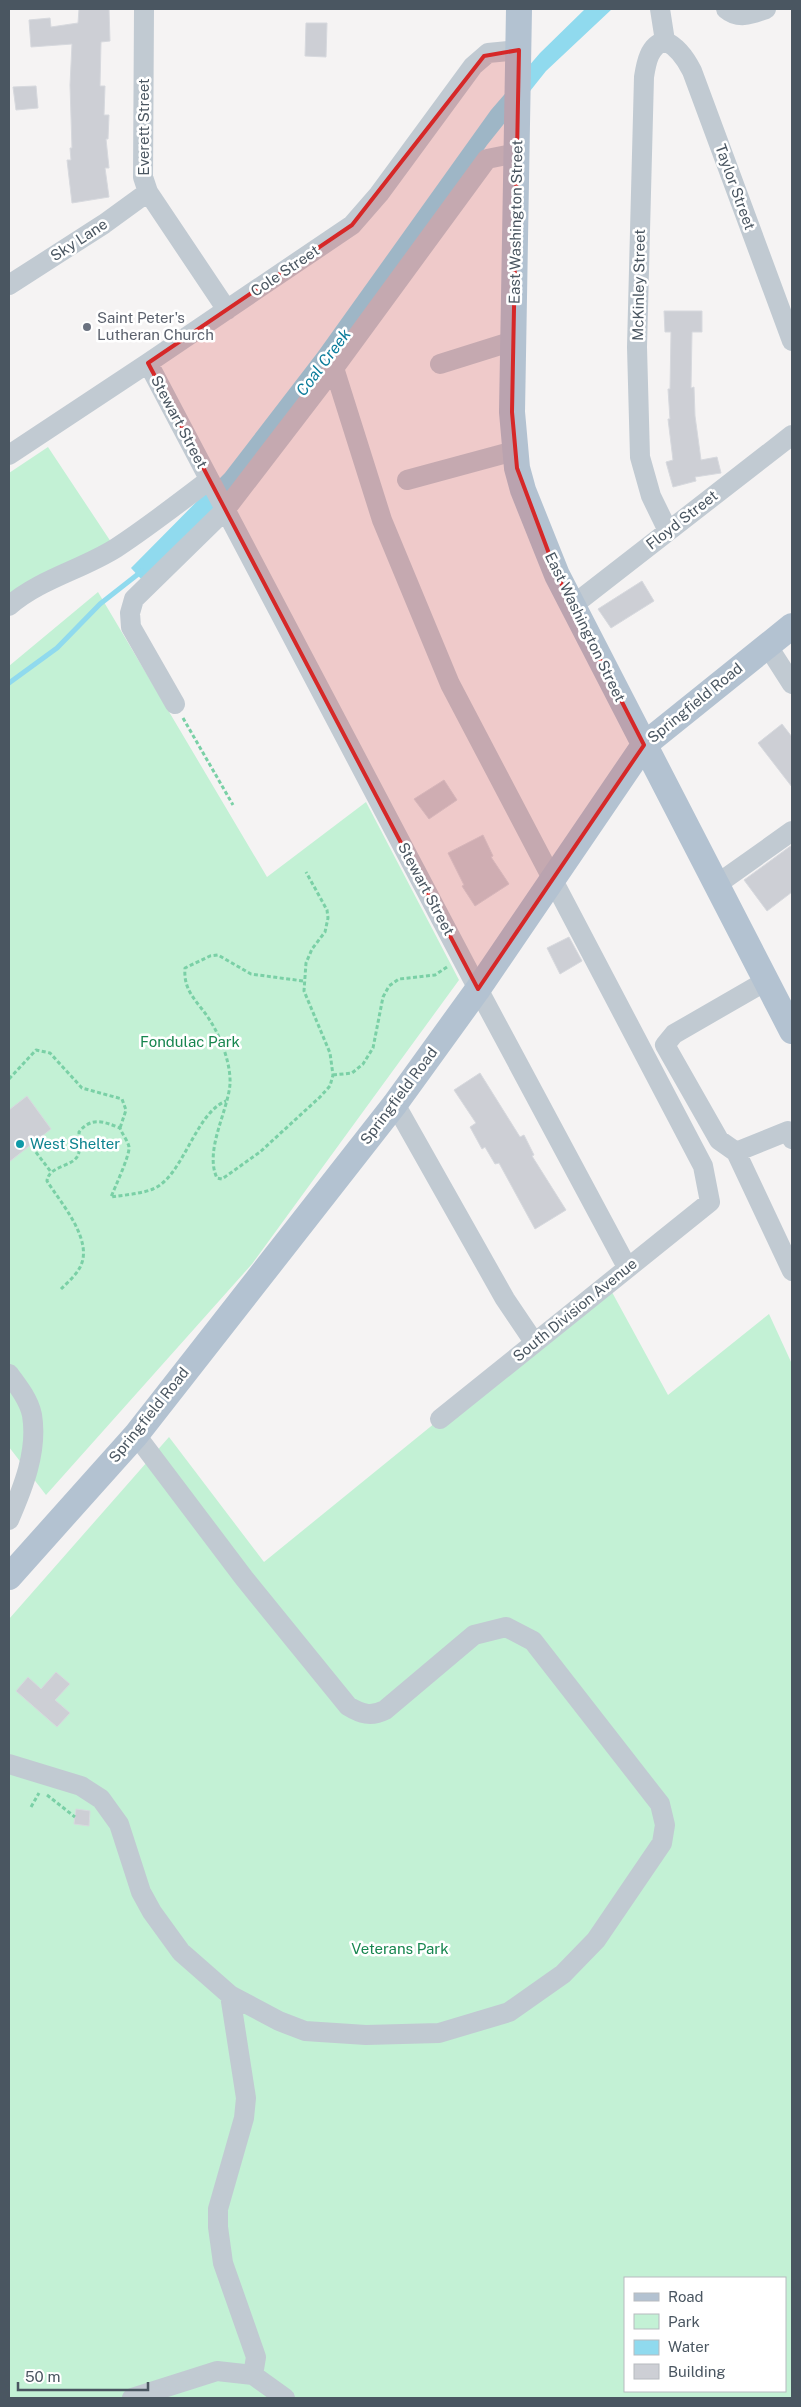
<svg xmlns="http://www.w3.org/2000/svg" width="801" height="2407" viewBox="0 0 801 2407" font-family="'Public Sans',sans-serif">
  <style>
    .green { fill: #c3f1d5; fill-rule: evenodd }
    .water { fill: #90daee }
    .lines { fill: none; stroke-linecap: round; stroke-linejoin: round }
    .stream { stroke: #90daee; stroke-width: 5 }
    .building { fill: #cdcfd5; stroke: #d7d9de }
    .path { stroke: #7ad0a6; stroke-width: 3; stroke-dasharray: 4 2.5; stroke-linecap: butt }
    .minor { stroke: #c1cad2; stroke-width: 20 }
    .major { stroke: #b3c2d1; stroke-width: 26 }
    .marked { fill: #d62828; fill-opacity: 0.2; stroke: #d62828; stroke-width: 4; stroke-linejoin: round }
    .worship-dot { fill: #6b7280; stroke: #fff; stroke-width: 2 }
    .culture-dot { fill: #0f9aa8; stroke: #fff; stroke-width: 2 }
    .labels { text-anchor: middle; stroke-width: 5; stroke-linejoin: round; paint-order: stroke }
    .street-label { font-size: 15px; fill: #4a5661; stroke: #fff }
    .worship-label { font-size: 15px; fill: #5b616d; stroke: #fff; text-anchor: start }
    .park-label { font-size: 15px; fill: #17864f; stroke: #fff }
    .culture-label { font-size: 15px; fill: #0d838f; stroke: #fff; text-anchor: start }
    .water-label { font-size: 16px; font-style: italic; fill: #0c7c9b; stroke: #fff }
  </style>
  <rect width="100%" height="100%" fill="#f5f3f3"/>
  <path class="green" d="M48 447 115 548 9 607V473Z
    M98 592 267 877 366 802 459 980 252 1264 46 1495 9 1447V666Z
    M607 1283 668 1395 769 1314 792 1364V2398H9V1619L169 1437 264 1562ZM625 2278H785V2391H625Z"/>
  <path class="water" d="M585 9H612L546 71 487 145 374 308 234 488 142 580 131 568 225 473 318 352 491 110 540 53Z"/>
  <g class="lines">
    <path class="stream" d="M9 683 57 648 100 604 142 571"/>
  </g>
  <path class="building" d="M79 9H109L110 41 101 42 100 86H105L104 115H109L108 139H106L109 168H105L109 197 72 203 67 160H71L70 148H72L70 85 72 44 31 47 29 20 50 18 51 27 78 23Z
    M306 23H327L326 57 305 56Z
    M36 86 38 108 16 110 13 87Z
    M664 311H702V332H692L691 388 694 387 695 416 701 460 717 457 721 473 695 477 696 481 673 487 666 462 673 460 668 419H670L668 389H670L671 332H665Z
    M642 581 654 601 611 628 598 609Z
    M782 724 792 737V787L758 743Z
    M444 780 457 800 429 819 414 799Z
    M483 835 493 856 491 857 509 884 475 906 462 886 464 885 448 853Z
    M792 845V892L767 911 744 880Z
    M569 937 582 961 560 974 547 948Z
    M480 1073 520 1137 524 1135 534 1155 532 1156 566 1210 535 1229 499 1163 495 1164 485 1147 482 1149 470 1127 476 1123 454 1090Z
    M27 1096 51 1129 9 1162V1110Z
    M56 1672 70 1684 55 1700 70 1713 57 1727 16 1691 28 1677 41 1689Z
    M76 1809 90 1811 89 1826 74 1824Z"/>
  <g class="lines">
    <path class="path" d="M183 718 233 805
      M303 981 251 974 218 955 210 956 185 968C183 993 199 1002 211 1022 221 1038 231 1064 230 1084 228 1111 204 1151 217 1178L222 1179 260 1152 320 1097 330 1086 333 1075 330 1053 304 991 306 963 312 949 325 932 328 918 327 910 306 872
      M333 1075 352 1073 363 1064 373 1048 383 997 389 986 399 979 435 975 447 967
      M9 1079 36 1050 50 1053 82 1088 122 1099 126 1110 120 1128
      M32 1147 51 1172
      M61 1289C67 1283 75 1276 79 1269 96 1242 60 1202 47 1181 49 1164 76 1168 79 1152 80 1146 79 1138 79 1132 91 1117 103 1121 120 1128 122 1134 128 1141 129 1147 130 1155 115 1187 111 1197 124 1195 140 1194 153 1189 183 1177 195 1113 226 1101
      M47 1795 75 1817
      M31 1807 39 1793"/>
    <path class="minor" d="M144 9 143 177 148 192 227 310
      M660 9 665 41
      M726 9C739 20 752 14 766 9
      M665 41C649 45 646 64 644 77L637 347 640 457 651 496 668 531
      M665 41C678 47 686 59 692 71L792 341
      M9 285 104 224 148 192
      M148 363 478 989 627 1267
      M440 364 513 341
      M334 368 382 520 450 684 703 1166 710 1202 440 1419
      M9 455 148 363 352 225 379 194 473 66 488 53 519 50
      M407 480 514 451
      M9 606C40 579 81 570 116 548 148 527 179 503 209 480
      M572 606 792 435
      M767 645 792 684
      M175 704 131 627 130 613 134 599 225 510 334 368 487 159 517 153
      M716 885 792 831
      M766 981 674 1034 665 1045 719 1140 736 1152 792 1271
      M395 1104 505 1299 534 1342
      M736 1152 788 1131 792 1139
      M9 1374C18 1386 29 1400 32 1415 38 1451 23 1488 9 1520
      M9 1764 81 1786 101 1799 119 1824 141 1892 152 1912 181 1952 230 1995 279 2021 305 2031 366 2035 439 2033 509 2012 563 1974 596 1940 662 1843 665 1825 660 1804 533 1641 506 1627 474 1635 385 1710C371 1717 361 1714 348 1706L244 1578 136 1435
      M230 1995 246 2098 244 2118 218 2209V2227L223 2263 256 2357 253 2375
      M132 2398 217 2371 253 2375 285 2398"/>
    <path class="major" d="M519 9 512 412 517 468 523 490 557 575 792 1031
      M9 1577 136 1435 395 1104 478 989 644 745 792 626"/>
  </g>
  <path class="marked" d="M519 50 512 412 517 468 557 575 644 745 478 989 148 363 352 225 484 56Z"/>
  <circle class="worship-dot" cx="87" cy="327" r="5"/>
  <circle class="culture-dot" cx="20" cy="1144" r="5"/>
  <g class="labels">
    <g class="street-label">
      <text transform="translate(144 127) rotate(-90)" y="5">Everett Street</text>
      <text transform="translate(735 187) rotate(70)" y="5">Taylor Street</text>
      <text transform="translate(516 222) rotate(-89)" y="5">East Washington Street</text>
      <text transform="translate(79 240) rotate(-33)" y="5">Sky Lane</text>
      <text transform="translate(285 271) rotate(-34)" y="5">Cole Street</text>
      <text transform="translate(639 285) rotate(-89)" y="5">McKinley Street</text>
      <text transform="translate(179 422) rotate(62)" y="5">Stewart Street</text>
      <text transform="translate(682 520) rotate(-38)" y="5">Floyd Street</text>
      <text transform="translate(585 627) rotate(64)" y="5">East Washington Street</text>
      <text transform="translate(695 703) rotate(-39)" y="5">Springfield Road</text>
      <text transform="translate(426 889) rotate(62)" y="5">Stewart Street</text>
      <text transform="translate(399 1096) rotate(-53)" y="5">Springfield Road</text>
      <text transform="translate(575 1310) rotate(-39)" y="5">South Division Avenue</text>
      <text transform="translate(149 1415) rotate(-51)" y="5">Springfield Road</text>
    </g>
    <g class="worship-label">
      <text x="97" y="323">Saint Peter's<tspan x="97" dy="17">Lutheran Church</tspan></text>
    </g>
    <g class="park-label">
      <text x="190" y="1047">Fondulac Park</text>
      <text x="400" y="1954">Veterans Park</text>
    </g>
    <g class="culture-label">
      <text x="30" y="1149">West Shelter</text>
    </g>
    <g class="water-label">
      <text transform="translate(323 362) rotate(-53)" y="6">Coal Creek</text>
    </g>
  </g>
  <rect width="801" height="2407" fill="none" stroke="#4a5661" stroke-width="20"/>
  <rect x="624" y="2277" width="162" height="115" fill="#ffffff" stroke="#b7bbc0"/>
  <rect x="634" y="2293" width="25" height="8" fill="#b3c2d1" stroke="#b7bbc0"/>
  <text x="668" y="2302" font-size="15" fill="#4a5661">Road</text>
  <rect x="634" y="2314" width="25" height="15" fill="#c3f1d5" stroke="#b7bbc0"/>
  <text x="668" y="2327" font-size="15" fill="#4a5661">Park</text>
  <rect x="634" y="2340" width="25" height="15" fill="#90daee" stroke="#b7bbc0"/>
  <text x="668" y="2352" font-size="15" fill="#4a5661">Water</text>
  <rect x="634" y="2364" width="25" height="15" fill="#cdcfd5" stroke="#b7bbc0"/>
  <text x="668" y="2377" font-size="15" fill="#4a5661">Building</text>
  <path d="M18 2382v8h130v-8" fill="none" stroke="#4a5661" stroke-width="2.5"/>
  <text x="25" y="2382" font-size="15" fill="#4a5661" stroke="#ffffff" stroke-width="4" paint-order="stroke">50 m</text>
</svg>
